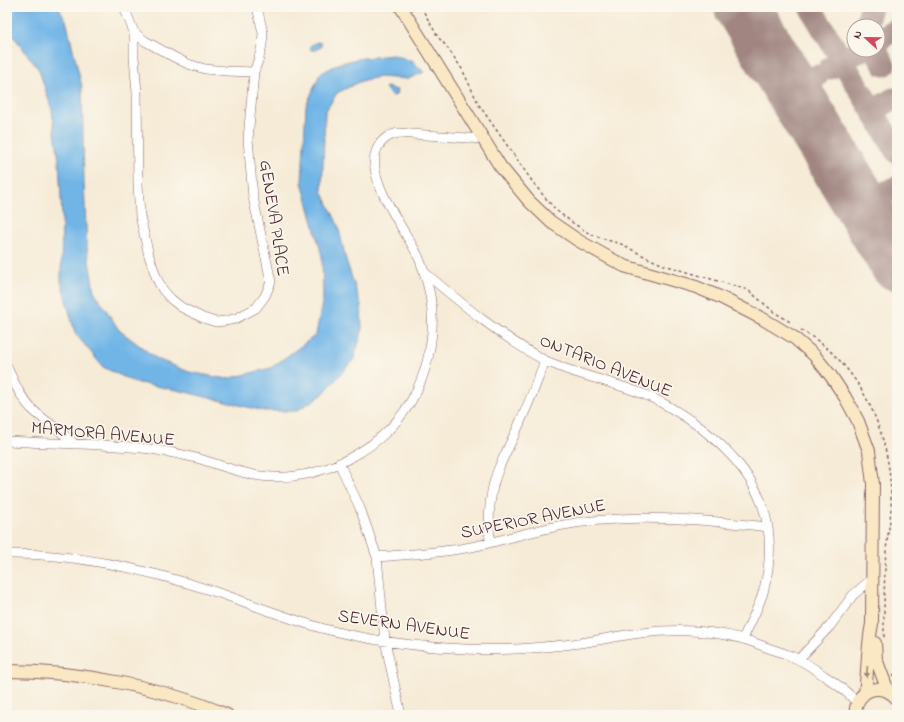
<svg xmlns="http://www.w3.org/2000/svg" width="904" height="722" viewBox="0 0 904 722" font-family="'Indie Flower',sans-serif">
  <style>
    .water { fill: #71b5e7; stroke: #5e6a89 }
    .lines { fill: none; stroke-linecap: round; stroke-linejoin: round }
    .taxiway { stroke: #a08581; stroke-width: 23 }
    .runway { stroke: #a08581; stroke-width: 56 }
    .street-casing { stroke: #866667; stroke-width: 10 }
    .secondary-casing { stroke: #866667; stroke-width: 14 }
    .path { stroke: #866667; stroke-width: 1.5; stroke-dasharray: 3 3; stroke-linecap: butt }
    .street { stroke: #fff; stroke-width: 9 }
    .secondary { stroke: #fae7c3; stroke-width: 12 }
    .oneway { fill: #a28377 }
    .labels { text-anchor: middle; stroke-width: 3.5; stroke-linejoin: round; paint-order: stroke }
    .street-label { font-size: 18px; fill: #4a1f2b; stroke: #fbf7ec }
  </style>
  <rect width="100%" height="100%" fill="#fbf7ec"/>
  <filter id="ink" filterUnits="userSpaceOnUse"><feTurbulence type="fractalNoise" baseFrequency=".025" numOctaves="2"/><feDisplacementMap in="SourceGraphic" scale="8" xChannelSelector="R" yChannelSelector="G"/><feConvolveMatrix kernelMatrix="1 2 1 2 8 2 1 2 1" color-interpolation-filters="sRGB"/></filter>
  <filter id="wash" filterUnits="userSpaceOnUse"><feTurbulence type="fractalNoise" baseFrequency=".012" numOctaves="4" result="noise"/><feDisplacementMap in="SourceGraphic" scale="16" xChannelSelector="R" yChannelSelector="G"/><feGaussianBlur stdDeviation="0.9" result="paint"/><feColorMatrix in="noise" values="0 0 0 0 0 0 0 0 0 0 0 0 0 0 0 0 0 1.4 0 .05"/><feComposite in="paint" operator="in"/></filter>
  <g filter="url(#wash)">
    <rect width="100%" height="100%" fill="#f6ebd7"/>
    <path class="water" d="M7 7H58L66 20 82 87 84 183 87 249 94 291 119 330 157 359 189 372 227 379 271 368 316 335 323 297 322 256 302 182 306 106 320 74 340 63 363 58 394 55 412 61 424 72 408 79 379 77 361 81 337 93 325 112 322 191 338 225 346 260 361 305 362 331 354 359 322 395 296 411H264L177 390 134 382 103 367 75 333 61 281 62 218 59 161 52 110 39 70 15 38 7 34Z
      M317 42 321 43V47L315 50H311L310 46Z
      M387 87 397 90 396 95 392 96 385 88Z"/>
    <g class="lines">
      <path class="taxiway" d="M810 7 897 152
        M866 26 871 7
        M878 40 897 28
        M876 50 884 65
        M774 59C789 72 795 84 817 76 799 93 808 104 813 123
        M830 68 861 50
        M873 111 893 99
        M850 185C860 194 868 201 883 195
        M877 229C870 206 874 196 897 187"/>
      <path class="runway" d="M742 7 897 263"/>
    </g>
  </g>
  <g filter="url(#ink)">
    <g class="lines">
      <g class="street-casing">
        <path id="street" d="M124 7 134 32 145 41 174 57 188 64 205 69 226 71 254 72
          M134 32V57L137 93 138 184 140 216 149 256 157 279 163 290 171 299 181 307 203 318 216 322 225 321 235 319 256 308 265 296 271 282 253 197 248 139 254 72 259 58 262 45 263 33 257 7
          M424 272C462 304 500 336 544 360 550 363 557 365 563 368 588 377 614 383 638 392 660 400 682 414 701 428 755 470 782 519 764 589 760 606 750 622 743 639
          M7 367C14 382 21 399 34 411 47 423 63 431 74 444
          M7 441C54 444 103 443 150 449 167 451 184 455 200 459 220 465 240 473 260 476 321 484 389 447 416 392 430 363 436 328 430 295 427 281 423 266 417 254 404 228 362 175 378 147 382 139 389 135 398 133L482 139
          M339 463 360 508 377 557 385 641 401 715
          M490 542C488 518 489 493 498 470 505 453 514 437 521 420 530 401 537 381 545 361
          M7 554C77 553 149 570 216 592 252 604 288 619 325 629 368 640 420 647 465 649 503 651 542 648 580 643 601 640 621 635 641 633 674 629 711 630 743 639 751 641 760 645 768 648 787 654 799 658 816 670 830 680 846 689 857 703
          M377 557C410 554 444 553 476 546 512 538 547 526 583 522 645 514 707 520 768 527
          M799 659 830 626 853 595 873 578"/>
      </g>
      <g class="secondary-casing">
        <path id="secondary" d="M401 7 500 166 529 201 551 222 579 241 624 266 696 287 720 297 763 319 793 337 814 355 831 376 845 397 858 421 869 451 873 484 872 624C867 647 868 670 865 693
          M875 643 876 659 888 691
          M7 671C78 671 162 687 227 715
          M856 715C853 690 882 680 897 699"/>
      </g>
      <path class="path" d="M421 7 438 37 447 47 462 69 479 105 532 181 543 195 557 211 573 223 590 234 607 240 621 244 650 259 664 265 748 290 774 312 792 323
        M801 330C860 363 890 431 891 496 892 514 888 532 886 550 884 579 884 609 884 638
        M893 674 897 680"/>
      <use href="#street" class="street"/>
      <use href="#secondary" class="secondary"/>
    </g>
    <defs><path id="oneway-solid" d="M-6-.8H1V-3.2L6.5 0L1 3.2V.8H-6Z"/></defs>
    <use class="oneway" href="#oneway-solid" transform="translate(867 672) rotate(94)"/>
  </g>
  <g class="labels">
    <g class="street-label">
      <text transform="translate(275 218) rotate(81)" y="6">GENEVA PLACE</text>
      <text transform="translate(606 365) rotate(22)" y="6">ONTARIO AVENUE</text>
      <text transform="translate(103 433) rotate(5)" y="6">MARMORA AVENUE</text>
      <text transform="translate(533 518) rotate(-11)" y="6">SUPERIOR AVENUE</text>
      <text transform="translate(404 624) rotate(8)" y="6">SEVERN AVENUE</text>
    </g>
  </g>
  <rect width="904" height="722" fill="none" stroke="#fbf7ec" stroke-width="24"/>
  <g transform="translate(866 38) rotate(292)"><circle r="19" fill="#fbf7ec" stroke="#b4a19f"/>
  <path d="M0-3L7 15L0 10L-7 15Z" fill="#d1495b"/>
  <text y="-6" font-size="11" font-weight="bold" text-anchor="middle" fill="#4a1f2b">N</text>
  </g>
</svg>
